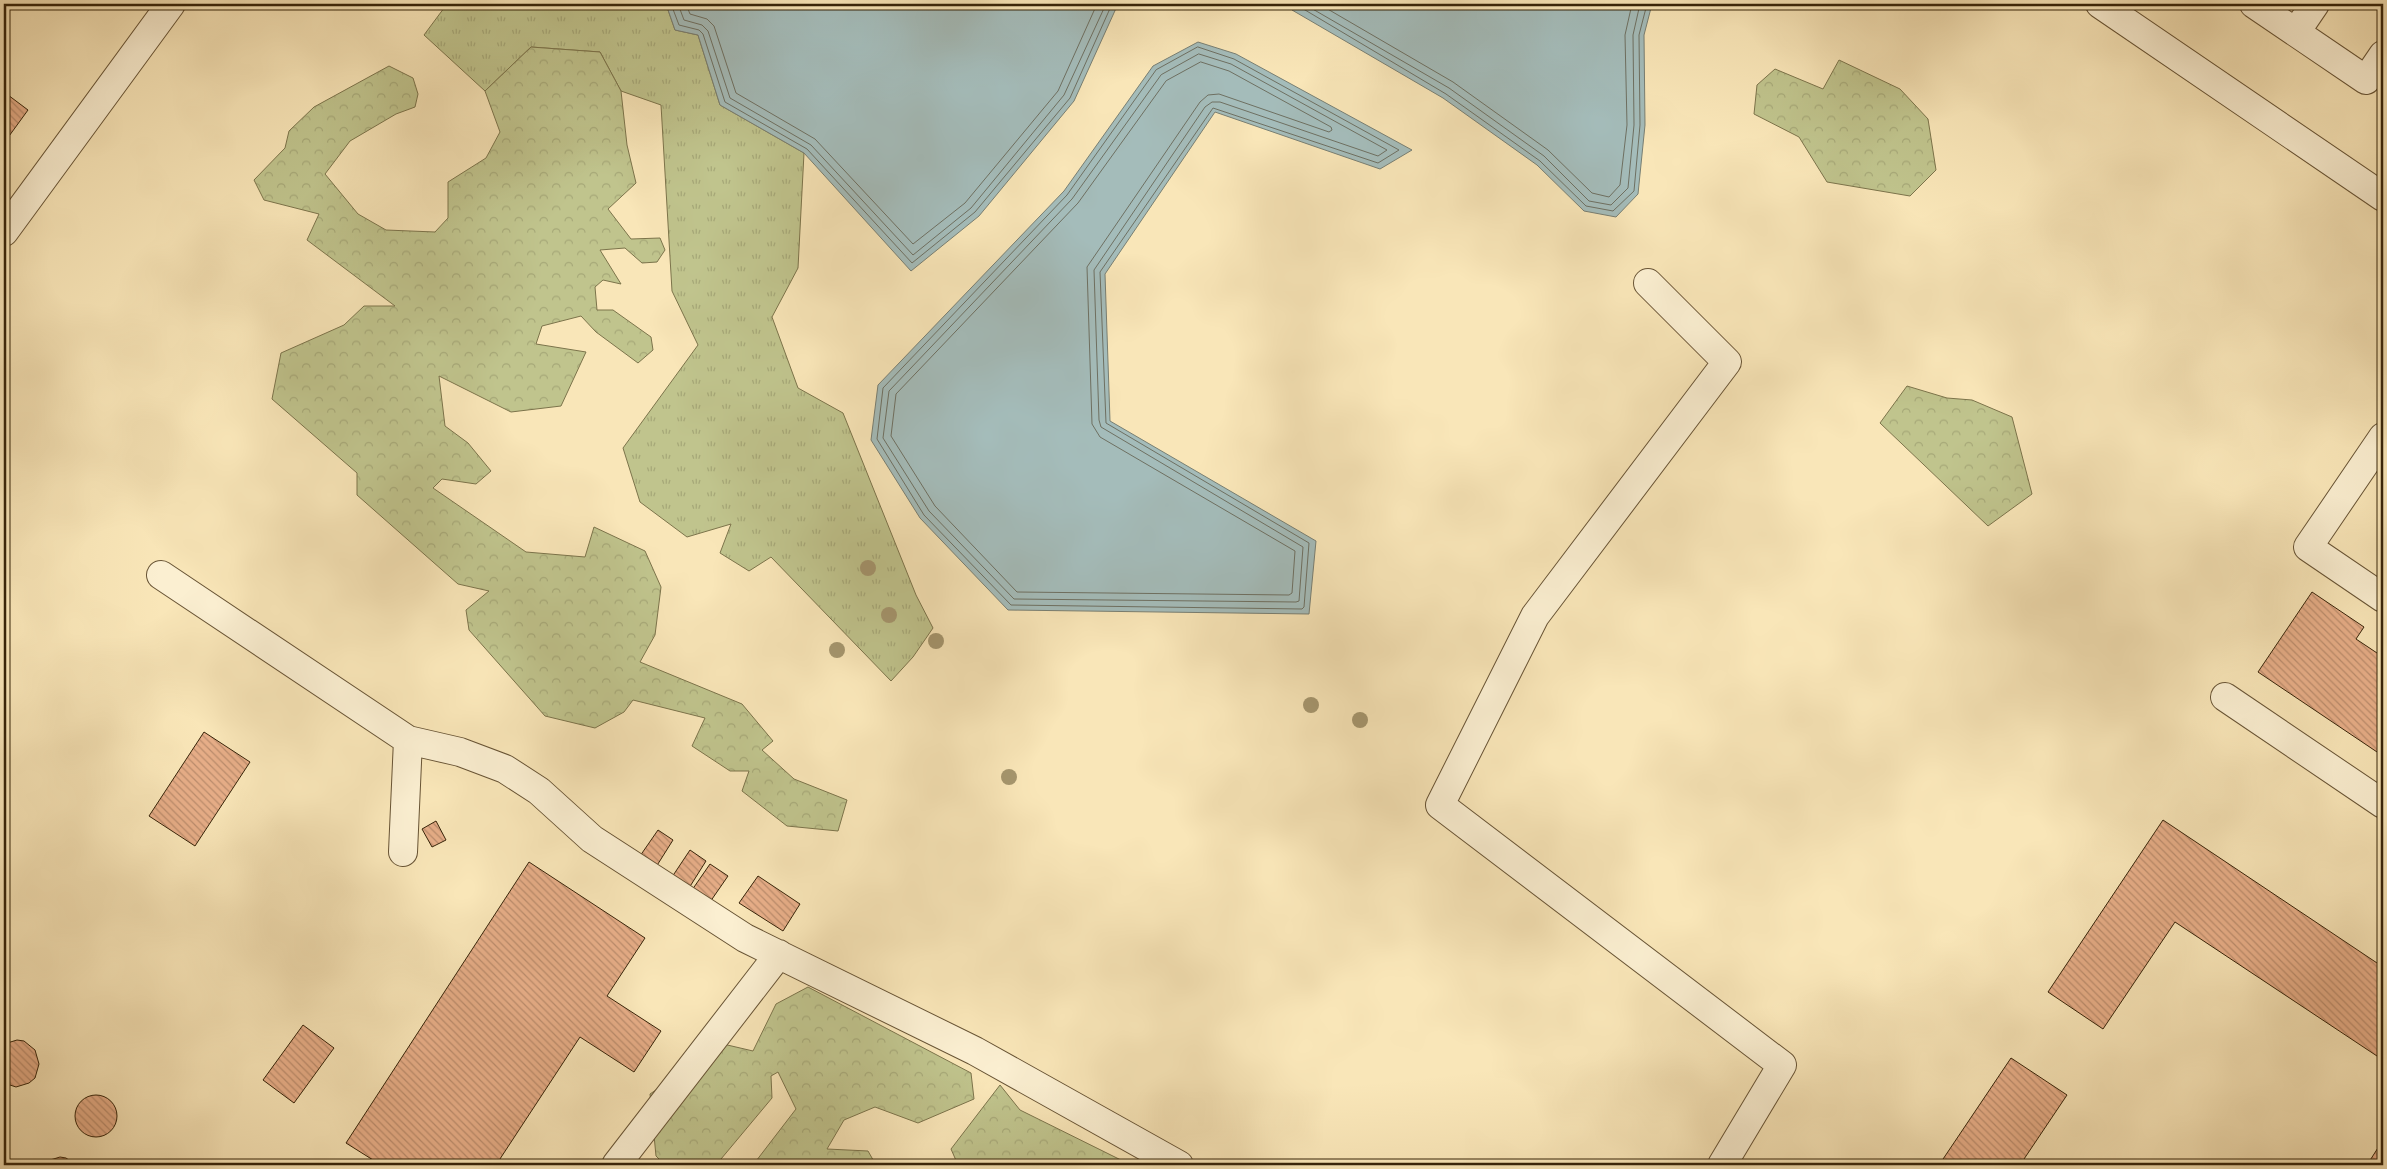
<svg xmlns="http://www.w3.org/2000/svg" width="2387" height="1169" viewBox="0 0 2387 1169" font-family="Alegreya,serif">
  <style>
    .grass { fill: url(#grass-tufts); stroke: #7c744b }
    .forest { fill: url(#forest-crowns); stroke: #7c744b }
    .water { fill: #a4bcba; stroke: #787f73 }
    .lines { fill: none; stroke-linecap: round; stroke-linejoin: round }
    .shore { stroke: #6e7062; stroke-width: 1 }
    .building { fill: url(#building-back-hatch); stroke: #372409 }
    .minor-casing { stroke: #685435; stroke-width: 30 }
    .minor { stroke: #fbefd1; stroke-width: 28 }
    .tree { fill: #a5966e }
  </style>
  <defs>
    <pattern id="grass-tufts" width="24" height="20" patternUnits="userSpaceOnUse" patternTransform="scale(1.25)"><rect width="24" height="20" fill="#c0c48d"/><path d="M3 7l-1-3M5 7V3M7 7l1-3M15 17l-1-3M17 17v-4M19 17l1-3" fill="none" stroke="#a6a878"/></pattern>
    <pattern id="forest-crowns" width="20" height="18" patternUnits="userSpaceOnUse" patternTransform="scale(1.25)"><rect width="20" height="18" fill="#c0c48d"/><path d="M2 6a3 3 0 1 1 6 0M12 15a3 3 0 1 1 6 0" fill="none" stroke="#a6a878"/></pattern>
    <pattern id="building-back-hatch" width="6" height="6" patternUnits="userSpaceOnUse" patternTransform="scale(1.25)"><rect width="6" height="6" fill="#e7ae88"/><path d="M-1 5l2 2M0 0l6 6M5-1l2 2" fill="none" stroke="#bc8d6d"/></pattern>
  </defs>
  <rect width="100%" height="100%" fill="#f9e6b8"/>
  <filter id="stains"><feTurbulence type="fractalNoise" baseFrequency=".004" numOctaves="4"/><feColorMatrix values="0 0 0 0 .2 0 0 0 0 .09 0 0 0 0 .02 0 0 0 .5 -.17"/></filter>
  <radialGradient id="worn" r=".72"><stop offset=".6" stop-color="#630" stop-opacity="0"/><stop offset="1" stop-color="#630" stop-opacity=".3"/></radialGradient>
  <path class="grass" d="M447 4H666L675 30 698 35 720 105 804 153 798 268 772 317 798 388 843 413 916 595 933 628 913 657 891 681 771 557 749 571 720 553 731 524 687 537 640 502 623 448 698 345 672 291 661 105 621 91 600 52 531 47 485 91 424 35Z"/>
  <path class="forest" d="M531 47 600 52 621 91 627 145 636 183 608 209 631 239 660 238 665 250 657 262 642 263 625 248 600 250 621 284 603 280 595 287 597 310H613L651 337 653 350 638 363 596 332 581 316 542 326 536 344 586 352 561 406 511 412 439 376 445 426 468 443 491 471 476 484 442 479 433 488 526 552 585 557 594 527 645 551 661 587 655 635 640 662 742 704 773 741 762 750 794 779 847 800 838 831 787 826 742 791 749 771H730L692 746 705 718 633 700 624 712 595 728 545 716 469 630 466 610 489 591 458 584 357 495V473L272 399 281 353 344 325 364 306H395L307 240 319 214 264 200 254 180 285 148 289 131 314 107 389 66 413 78 418 94 415 107 396 114 350 141 325 174 358 214 386 230 435 232 448 218V182L486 158 500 132 485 91Z
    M1839 60 1900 89 1928 119 1936 170 1910 196 1827 182 1799 137 1754 114 1757 85 1775 69 1823 89Z
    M1907 386 1947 398 1972 400 2012 417 2032 494 1988 526 1880 423Z
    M808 987 971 1073 974 1099 918 1123 875 1107 844 1120 827 1149 868 1151 876 1165H753L796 1109 778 1072 771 1076 772 1098 716 1165H665L656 1156 650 1094 684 1071 706 1040 753 1051 776 1004Z
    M1000 1085 1020 1110 1131 1165H958L951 1149Z"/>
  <path class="water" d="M666 4H1118L1074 101 979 216 911 271 804 153 720 105 698 35 675 30Z
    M1290 4H1652L1644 35 1645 125 1638 194 1616 217 1584 211 1537 165 1443 98 1292 10Z
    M1198 42 1236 54 1412 150 1380 169 1215 112 1105 274 1110 421 1316 541 1309 614 1008 610 920 518 871 440 878 385 1064 191 1153 66Z"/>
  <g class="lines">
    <path class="shore" d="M671 4 679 25 699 30 703 34 725 102 807 149 912 263 975 212 1070 98 1112 4
      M678 4 684 20 702 25 708 31 730 98 811 145 913 255 971 208 1064 95 1106 4
      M686 4 690 14 707 19 714 26 736 93 815 139 913 244 965 203 1058 91 1097 4
      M1295 4 1446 94 1540 161 1586 206 1613 211 1634 191 1640 125 1639 35 1647 4
      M1304 4 1449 88 1544 156 1589 201 1611 205 1628 188 1634 125 1633 35 1640 4
      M1319 4 1453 82 1548 150 1592 193 1609 197 1620 185 1627 125 1625 35 1632 4
      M1198 47 1234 59 1399 150 1378 163 1213 108 1100 272 1106 423 1309 543 1304 607 1302 609 1011 605 924 515 877 439 883 388 1067 195 1156 70Z
      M1199 54 1231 64 1387 150 1378 156 1220 102H1212L1205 107 1094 270 1099 420 1101 427 1303 547 1299 601 1296 602 1014 599 929 511 883 438 889 391 1072 199 1161 75Z
      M1201 62 1229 71 1331 127 1332 130 1329 132 1219 94 1208 95 1200 102 1087 267 1092 424 1100 437 1295 551 1292 593 1289 595 1017 592 935 506 891 436 896 394 1078 203 1166 81Z"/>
  </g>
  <path class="building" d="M4 92 28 110 4 143Z
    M2312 592 2364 627 2356 639 2383 657V756L2258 672Z
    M204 732 250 762 195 846 149 816Z
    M2163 820 2383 967V1060L2175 922 2103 1029 2048 992Z
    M436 821 446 840 432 847 422 829Z
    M658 830 673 840 656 867 640 856Z
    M690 850 706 861 689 888 672 877Z
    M529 862 645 938 607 996 661 1031 634 1072 580 1037 496 1165H381L346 1143Z
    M710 864 728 876 710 902 692 890Z
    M758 876 800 904 783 931 739 903Z
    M303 1025 334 1048 294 1103 263 1080Z
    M17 1040 24 1041 35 1050 39 1064 35 1078 29 1083 16 1087 4 1083V1044Z
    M2011 1058 2067 1095 2020 1165H1939Z
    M75 1116a21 21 0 1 1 42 0a21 21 0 1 1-42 0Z
    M2383 1140V1165H2367Z
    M60 1157 66 1158 76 1165H43L47 1161Z"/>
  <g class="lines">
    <g class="minor-casing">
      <path id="minor" d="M2100 4 2383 197
        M2254 4 2366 80 2383 55
        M2296 32 2315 4
        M4 232 171 4
        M1648 283 1727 362 1535 616 1440 805 1782 1065 1722 1165
        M2383 437 2308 547 2383 598
        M161 575 408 740 460 752 505 769 539 791 592 839 745 938 975 1051 1179 1165
        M2225 697 2383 804
        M403 852 408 740
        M616 1165 779 954"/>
    </g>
    <use href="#minor" class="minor"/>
  </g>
  <g class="tree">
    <circle cx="868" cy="568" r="8"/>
    <circle cx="889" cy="615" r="8"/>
    <circle cx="936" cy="641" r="8"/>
    <circle cx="837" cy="650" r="8"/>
    <circle cx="1311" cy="705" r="8"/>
    <circle cx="1360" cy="720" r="8"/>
    <circle cx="1009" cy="777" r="8"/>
  </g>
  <rect width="2387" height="1169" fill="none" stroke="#f9e6b8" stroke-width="20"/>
  <rect x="5" y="5" width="2377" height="1159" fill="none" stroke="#372409" stroke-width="2.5"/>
  <rect x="10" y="10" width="2367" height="1149" fill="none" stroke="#372409"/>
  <rect width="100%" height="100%" filter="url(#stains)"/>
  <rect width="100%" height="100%" fill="url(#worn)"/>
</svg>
